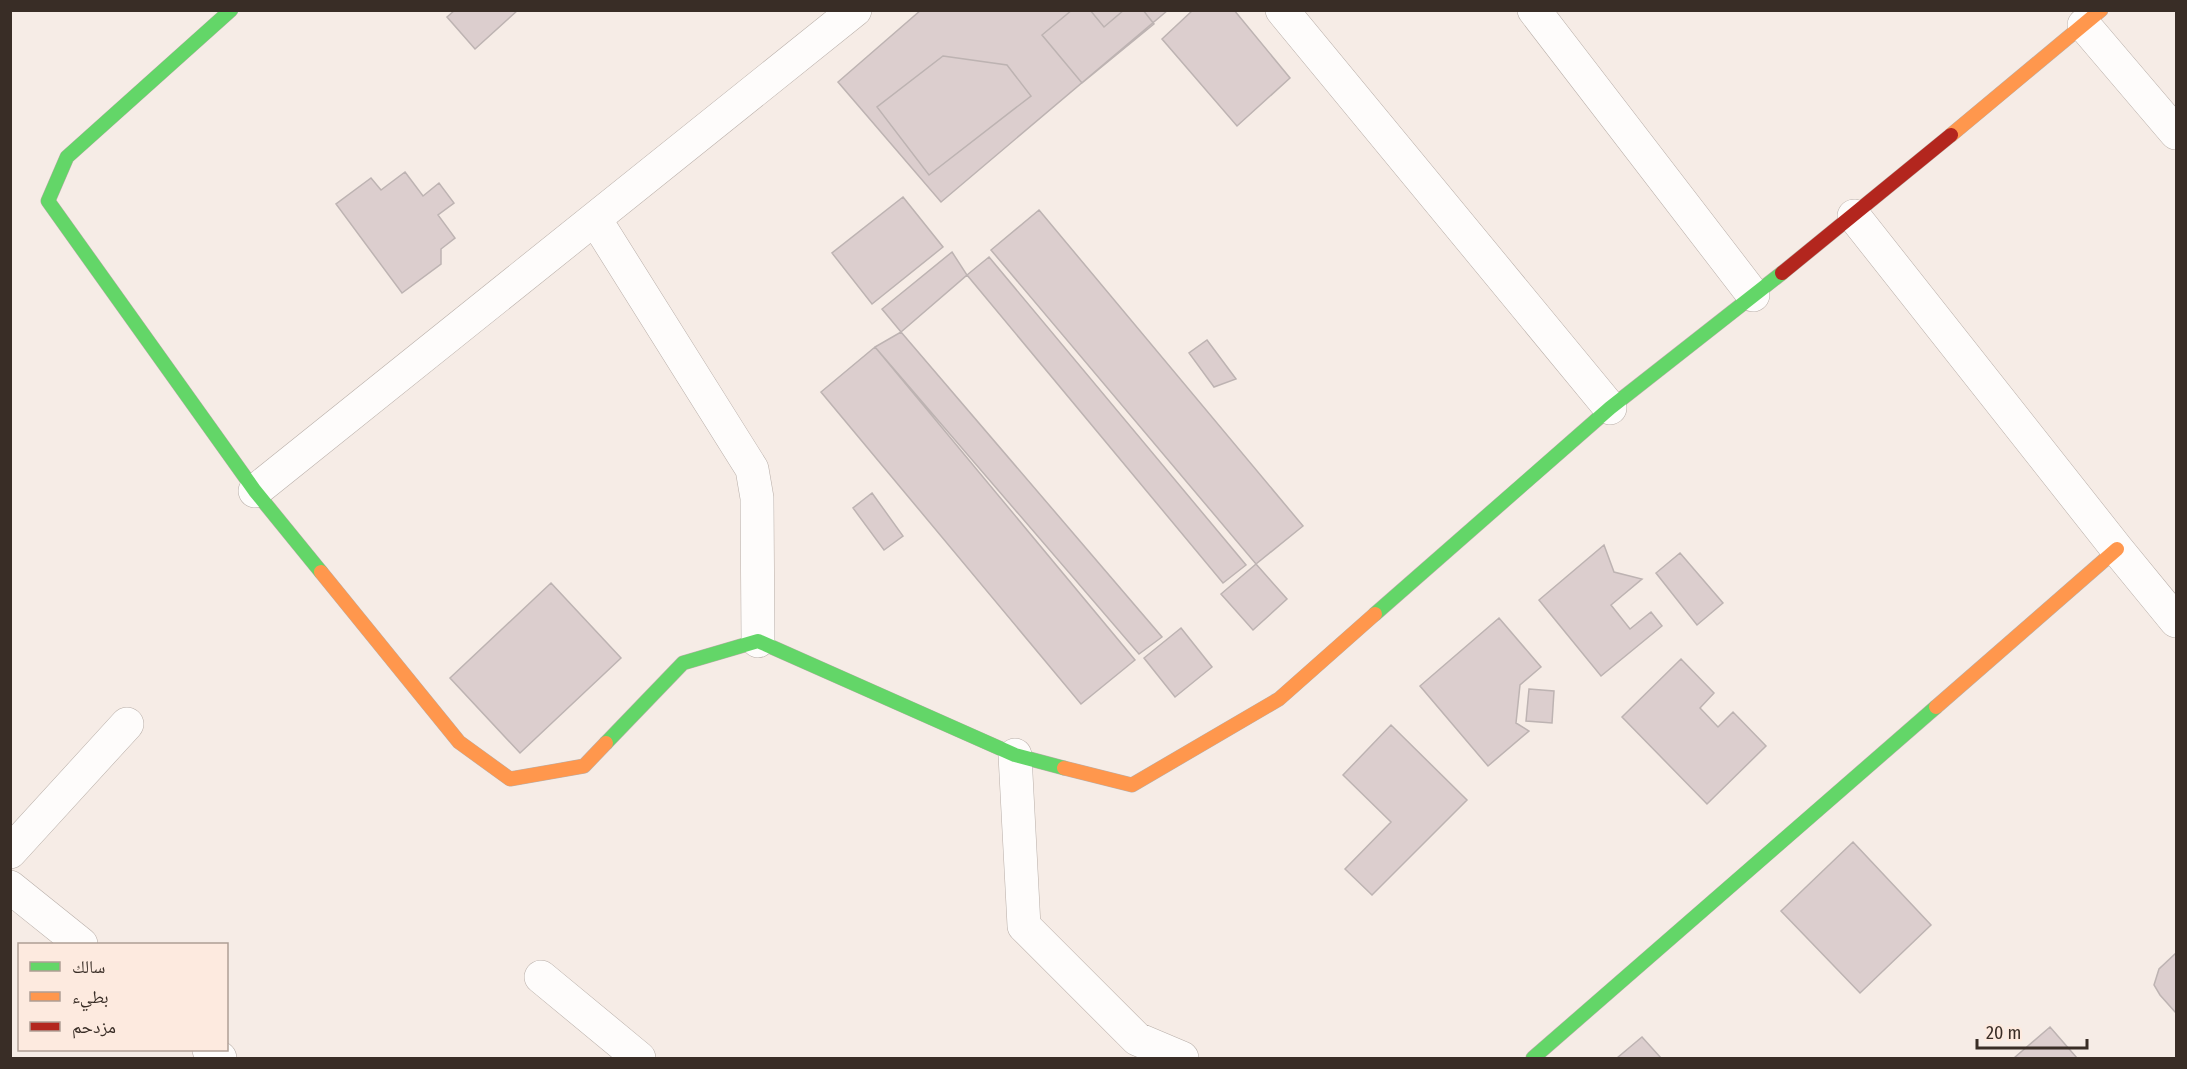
<svg xmlns="http://www.w3.org/2000/svg" width="2187" height="1069" viewBox="0 0 2187 1069" font-family="'Fira Sans Condensed','Noto Naskh Arabic',sans-serif">
  <style>
    .building { fill: #dccece; stroke: #bdb3b2; stroke-width: 1.5 }
    .lines { fill: none; stroke-linecap: round; stroke-linejoin: round }
    .street-casing { stroke: #b8aea8; stroke-width: 34 }
    .fast-casing { stroke: #b8aea8; stroke-width: 15 }
    .slow-casing { stroke: #b8aea8; stroke-width: 15 }
    .jam-casing { stroke: #b8aea8; stroke-width: 15 }
    .street { stroke: #fefcfb; stroke-width: 33 }
    .fast { stroke: #63d668; stroke-width: 14 }
    .slow { stroke: #ff974d; stroke-width: 14 }
    .jam { stroke: #b3261e; stroke-width: 14 }
  </style>
  <rect width="100%" height="100%" fill="#f6ece6"/>
  <path class="building" d="M455 10H518L475 49 447 17Z
    M921 10H1168L941 202 838 82Z
    M1072 10H1090L1104 27 1124 10H1143L1154 24 1082 83 1042 35Z
    M1193 10H1234L1290 78 1237 126 1162 39Z
    M943 56 1007 65 1031 96 929 175 877 107Z
    M405 172 423 196 439 183 454 203 438 215 455 238 441 249V264L402 293 336 204 371 178 381 190Z
    M903 197 943 247 872 304 832 253Z
    M1039 210 1303 526 1256 564 991 250Z
    M952 252 967 275 901 332 882 309Z
    M989 257 1246 565 1223 583 967 275Z
    M901 332 1162 637 1139 654 875 347Z
    M1207 340 1236 379 1214 387 1189 353Z
    M875 347 1135 660 1081 704 821 392Z
    M872 493 903 536 884 550 853 508Z
    M1604 545 1614 572 1642 579 1611 605 1630 629 1651 612 1662 626 1601 676 1539 600Z
    M1680 553 1723 603 1697 625 1656 573Z
    M1256 564 1287 599 1253 630 1221 594Z
    M551 583 621 658 520 753 450 678Z
    M1499 618 1541 667 1520 685 1516 723 1529 731 1488 766 1420 686Z
    M1181 628 1212 667 1175 697 1144 658Z
    M1681 659 1714 693 1700 708 1718 727 1733 712 1766 746 1707 804 1622 717Z
    M1529 689 1554 691 1552 723 1526 721Z
    M1391 725 1467 800 1372 895 1345 869 1391 822 1343 775Z
    M1853 842 1931 925 1860 993 1781 911Z
    M2176 953V1013L2160 995 2154 985 2159 969Z
    M2050 1027 2077 1058H2014Z
    M1642 1037 1661 1058H1617Z"/>
  <g class="lines">
    <g class="street-casing">
      <path id="street" d="M1282 10 1610 408
        M1534 10 1753 295
        M2084 25 2176 133
        M1854 216 2117 549 2176 621
        M595 219 752 469 757 498 758 641
        M255 491 855 10
        M1015 755 1024 926 1137 1039 1182 1058
        M10 852 127 724
        M10 887 81 944
        M541 977 639 1058
        M209 1050 220 1058"/>
    </g>
    <g class="fast-casing">
      <path id="fast" d="M231 10 67 157 48 201 255 491 321 572
        M1375 614 1610 408 1782 273
        M606 743 683 663 758 641 1015 755 1064 768
        M1533 1058 1936 707"/>
    </g>
    <g class="slow-casing">
      <path id="slow" d="M1951 135 2101 10
        M321 572 459 742 510 779 584 766 606 743
        M1936 707 2117 549
        M1064 768 1132 785 1279 699 1375 614"/>
    </g>
    <g class="jam-casing">
      <path id="jam" d="M1782 273 1951 135"/>
    </g>
    <use href="#street" class="street"/>
    <use href="#fast" class="fast"/>
    <use href="#slow" class="slow"/>
    <use href="#jam" class="jam"/>
  </g>
  <rect width="2187" height="1069" fill="none" stroke="#392d26" stroke-width="24"/>
  <rect x="18" y="943" width="210" height="108" fill="#fdeadf" stroke="#af9e95" stroke-width="1.5"/>
  <rect x="30" y="962" width="30" height="9" fill="#63d668" stroke="#af9e95" stroke-width="1.5"/>
  <text x="72" y="973" font-size="18" fill="#392d26">سالك</text>
  <rect x="30" y="992" width="30" height="9" fill="#ff974d" stroke="#af9e95" stroke-width="1.5"/>
  <text x="72" y="1003" font-size="18" fill="#392d26">بطيء</text>
  <rect x="30" y="1022" width="30" height="9" fill="#b3261e" stroke="#af9e95" stroke-width="1.5"/>
  <text x="72" y="1033" font-size="18" fill="#392d26">مزدحم</text>
  <path d="M1977 1039v9h110v-9" fill="none" stroke="#392d26" stroke-width="3"/>
  <text x="1986" y="1039" font-size="18" fill="#392d26" stroke="#fdeadf" stroke-width="4.5" paint-order="stroke">20 m</text>
</svg>
